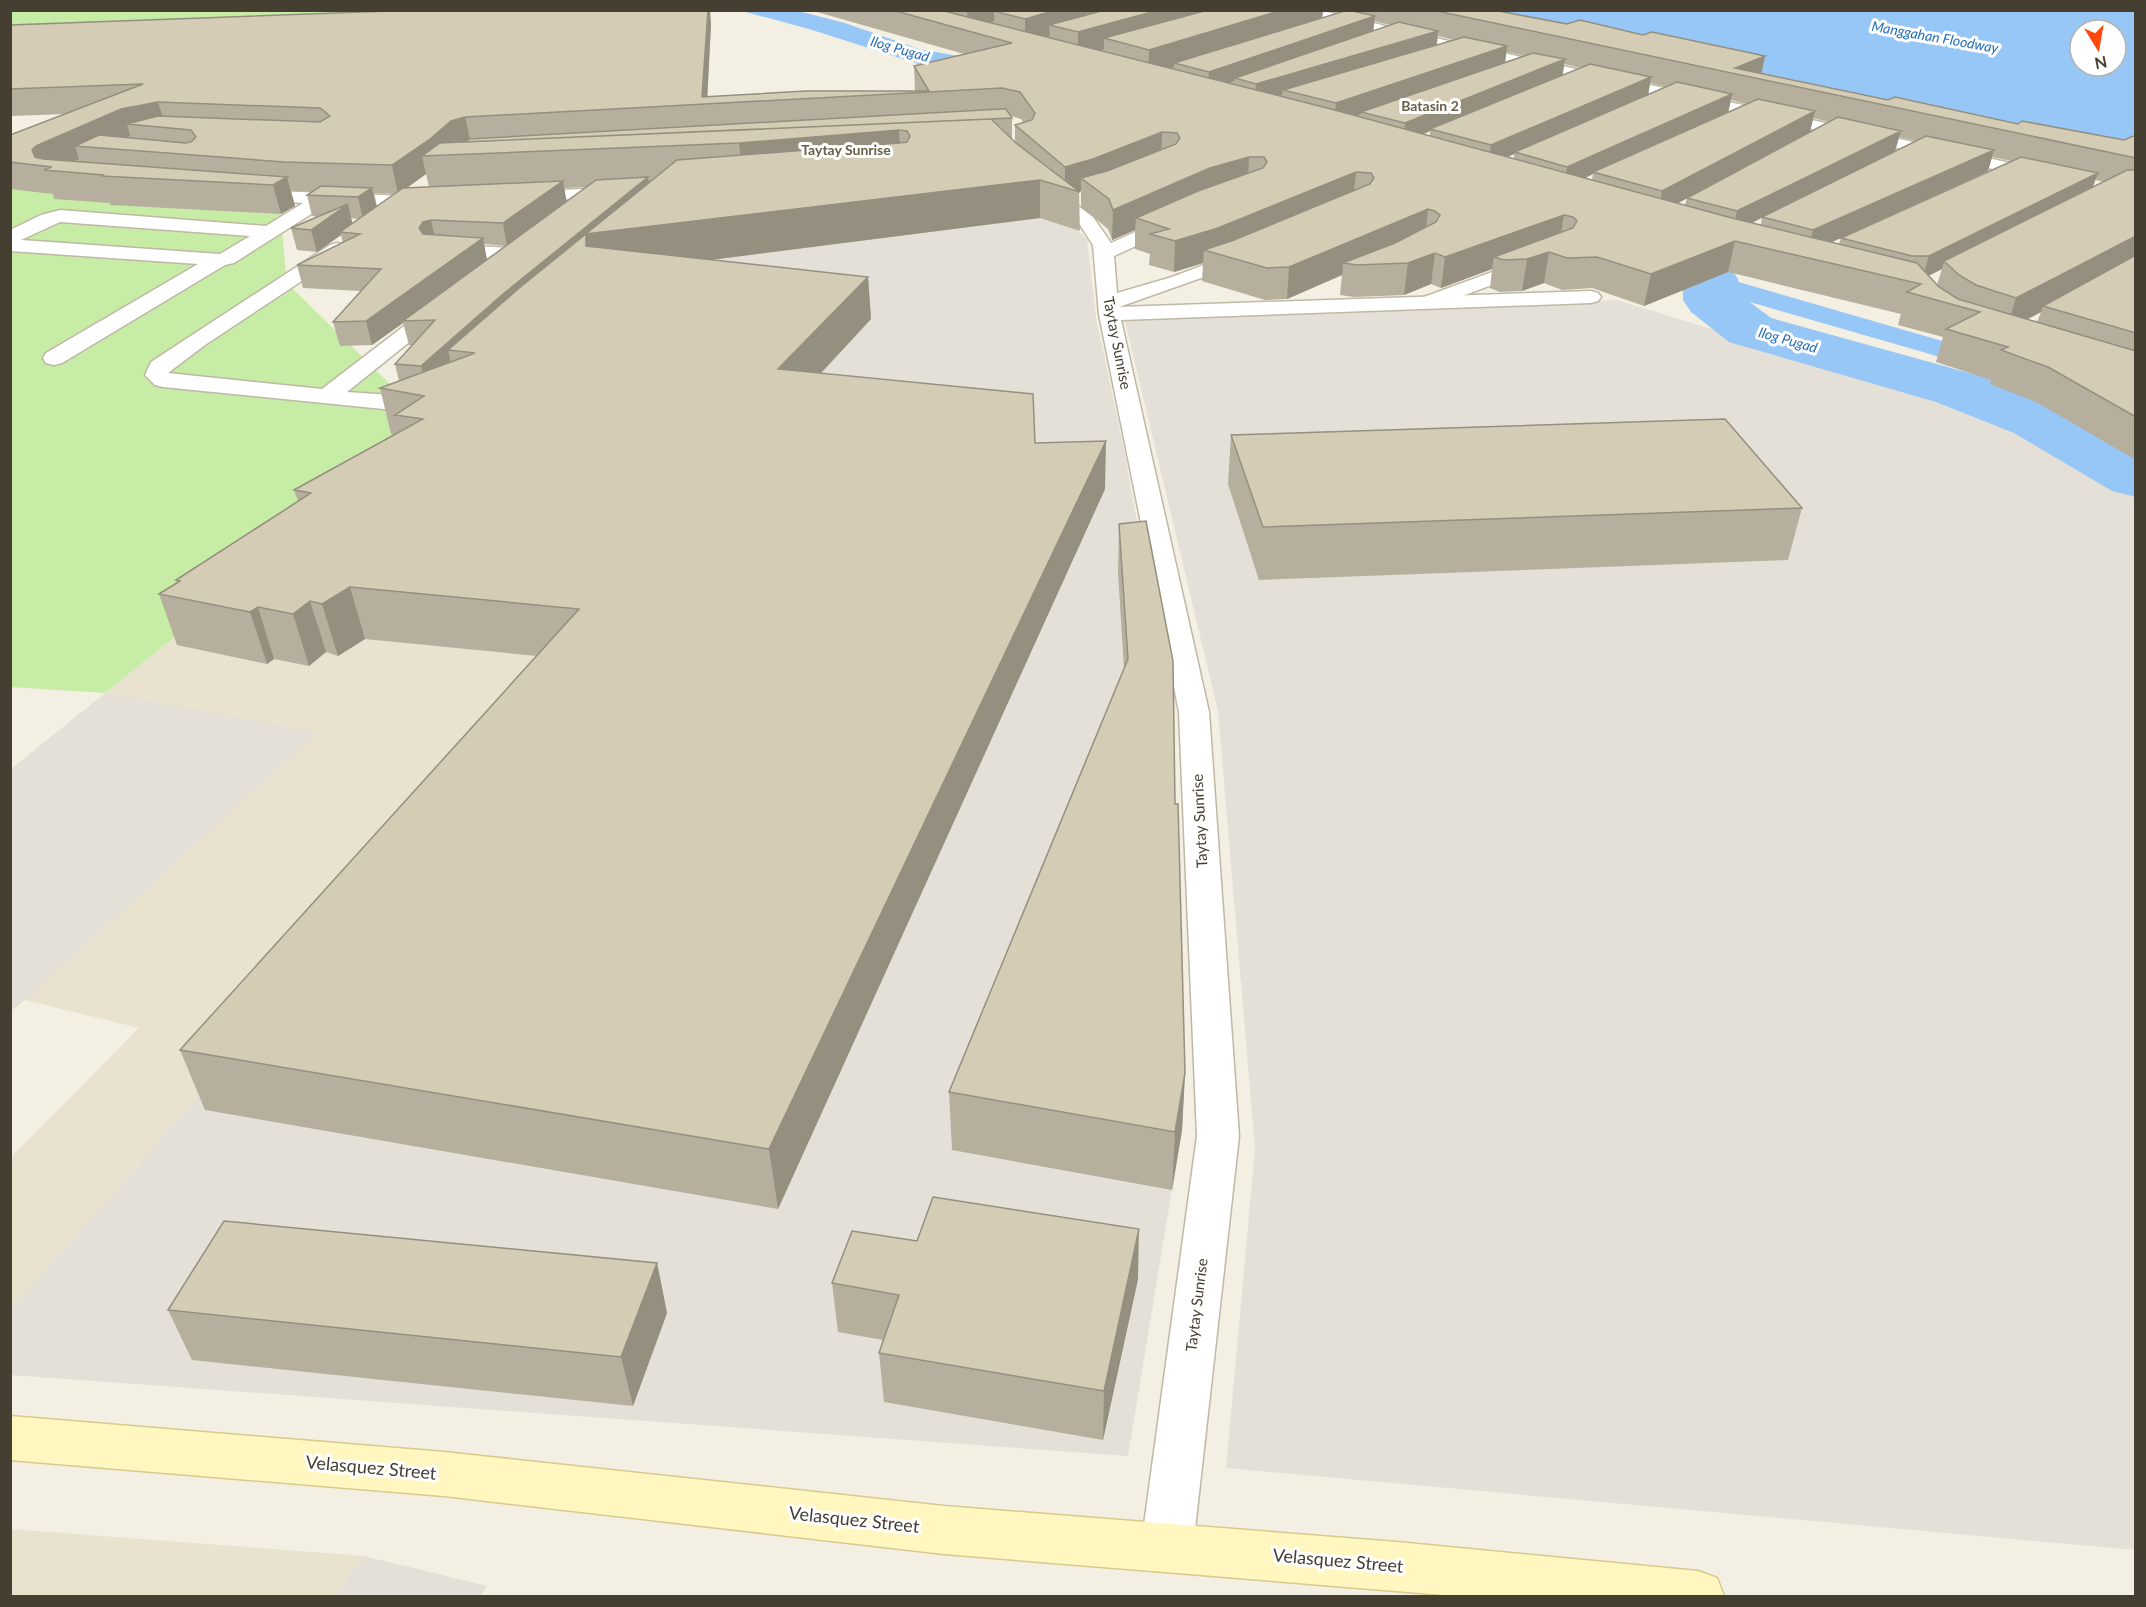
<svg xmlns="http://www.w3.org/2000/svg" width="2146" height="1607" viewBox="0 0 2146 1607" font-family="Lato,sans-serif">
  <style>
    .residential { fill: #e8e2cf }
    .industrial { fill: #e4e0d7 }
    .green { fill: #c6eca6 }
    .water { fill: #97c7f7; fill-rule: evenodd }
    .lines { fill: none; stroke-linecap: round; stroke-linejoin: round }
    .river { fill: #97c7f7; fill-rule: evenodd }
    .pedestrian-casing { stroke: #bfb8a4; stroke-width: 3 }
    .minor-casing { stroke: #bfb8a4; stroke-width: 3 }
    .secondary-casing { stroke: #d7cb8d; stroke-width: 3 }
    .pedestrian { fill: #fff; fill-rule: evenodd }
    .minor { fill: #fff; fill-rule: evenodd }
    .secondary { fill: #fff6c0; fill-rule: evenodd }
    .wall { fill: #b7af9d; fill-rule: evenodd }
    .shaded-wall { fill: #958f7f }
    .building { fill: #d5ccb6; stroke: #958f7f; stroke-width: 1.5 }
    .labels { text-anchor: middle; stroke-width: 6; stroke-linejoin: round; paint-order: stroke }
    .far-water-label { font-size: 14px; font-style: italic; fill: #226cba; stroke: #fff }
    .far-neighbourhood-label { font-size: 14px; font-weight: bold; fill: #695f48; stroke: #fff }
    .street-label { font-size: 15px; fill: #453f32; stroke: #fff }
    .near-street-label { font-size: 18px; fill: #453f32; stroke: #fff }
  </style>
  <rect width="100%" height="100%" fill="#f3efe2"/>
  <path class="residential" d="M426 435 608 628 11 1310V1157L139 1028 25 1000 316 733 105 693Z
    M10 1529 364 1556 335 1596H11Z"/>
  <path class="industrial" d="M714 211 1060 216 1087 239 1096 318 1124 449 1171 713 1182 1130 1128 1456 11 1375V1310L750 467 457 437Z
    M1617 300 2038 429 2135 487V1550L1226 1468 1255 1149 1218 711 1124 317Z
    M105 693 317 733 25 1000 11 1011V769Z
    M364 1556 487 1586 481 1596H335Z"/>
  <path class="green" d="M10 11H523L11 36Z
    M239 114 278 189 287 283 396 390 423 436 105 693 11 687 10 164Z"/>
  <path class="water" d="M742 11H798L845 23 919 49 958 56 1994 356 2135 418 1923 352 1635 269 1026 98 809 29Z
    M1437 11H2135V161ZM2080 30H2116V66H2080Z"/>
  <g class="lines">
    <path class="river" d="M1604 233 1730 267 1738 279 1739 294 1771 318 1980 376 2060 405 2136 449V497L2112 491 2014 433 1936 402 1729 342 1691 312 1683 300V288L1585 260 1578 249 1585 238Z"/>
    <g class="pedestrian-casing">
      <path id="pedestrian" d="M1533 257 1540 259 1543 263 1540 267 1438 305 1431 307 1424 305 1421 301 1424 297Z"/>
    </g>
    <g class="minor-casing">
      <path id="minor" d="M1294 10H1319L1461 44 2043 170 2049 171 2052 175 2049 179 2043 180 1461 52 1295 13Z
        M1045 185 1051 186 1093 217 1111 243 1170 216H1184L1186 220 1184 224 1114 256 1117 293 1172 277 1238 252H1252L1255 256 1252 260 1119 307 1591 291 1598 293 1601 297 1598 301 1591 303 1121 320 1209 712 1239 1136 1193 1547 1185 1564 1167 1571 1149 1564 1141 1547 1197 1136 1179 712 1099 314 1093 245 1080 225 1039 194 1036 190 1039 186Z
        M620 187 626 188 629 192 626 196 522 202 516 201 513 197 516 193 522 192Z
        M249 190 434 197 437 201 434 205 402 207 327 204 234 263 225 265 62 363 54 365 46 363 43 358 46 353 198 264 10 251V230L41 215 60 210 266 226 303 203 243 199 240 195 243 191ZM60 222 250 236 220 254 21 240Z
        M337 243 344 245 347 249 344 253 205 345 168 373 322 389 434 303 441 301 448 303 451 307 448 311 347 392 436 398 440 403 436 408 413 412 163 387 155 385 145 375 151 362 330 245Z
        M441 244 512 248 519 250 522 254 519 258 512 260 434 254 431 250 434 246Z"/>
    </g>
    <g class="secondary-casing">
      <path id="secondary" d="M10 1416 444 1452 944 1506 1397 1542 1698 1571 1717 1578 1724 1596H1457L944 1554 444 1496 10 1460Z"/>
    </g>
    <use href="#pedestrian" class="pedestrian"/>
    <use href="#minor" class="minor"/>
    <use href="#secondary" class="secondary"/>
  </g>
  <path class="wall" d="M810 10H1323L1322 18 1340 13 1331 10H1493L1567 24 1643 35 1765 56 1762 73 1888 100 2018 124 2124 140 2136 135V460L2036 402 1990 384 1991 380 1936 362 1943 337 1898 325 1901 314 1728 272 1644 306 1592 288 1562 290 1544 283 1522 291 1500 292 1490 288 1492 269 1441 288 1431 284 1404 295 1354 297 1340 295 1342 275 1287 299 1265 300 1202 281 1203 263 1174 272 1149 265 1150 254 1135 249V230L1112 240 1108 229 1081 207V191L1079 192 1080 231 1040 218 710 260 868 277 871 319 821 373 1035 443 1105 489 778 1209 205 1110 180 1050 537 656 365 639 338 656 326 652 309 666 274 659 267 664 177 645 159 594 177 583 176 580 298 501 294 490 394 435 391 434 380 388 399 381 395 364 412 345H409L403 323 372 345 340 346 333 322 361 291 303 288 297 265 343 243 341 235 317 252 297 250 291 228 319 217 312 216 307 195 312 191H291L295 206 281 214 110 205V203L54 199 53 194 10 189V135L66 114 10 116V25L711 24 707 97 915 91 914 66 964 54ZM1374 21 1390 25 1373 31ZM1438 36 1454 40 1437 45ZM1506 52 1525 56 1505 62ZM1564 64 1581 68 1563 75ZM1650 83 1667 87 1648 95ZM1731 100 1746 104 1728 112ZM1011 116 1021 119 1023 122 1015 125V142L1011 138H1012V118ZM1813 118 1830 122 1687 198 1685 205 1677 203 1810 132ZM1430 131V136L1423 134ZM1899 137 1917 141 1895 151ZM1514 154V159L1508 157ZM1992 157 2011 161 1841 238 1839 244 1831 242 1988 171ZM426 174 429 187 407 188ZM1593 174 1592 180 1585 178ZM2095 180 2104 182 2093 187ZM587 187 566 202 564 188ZM374 193 395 194 377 206ZM1762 217 1761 225 1752 223ZM351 218 359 219 352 224ZM484 244 506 246 487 259ZM1942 269 1937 285 1928 276ZM2041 312 2037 322 2027 319Z
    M1231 435 1802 508 1788 560 1259 580 1228 484Z
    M1119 524 1175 804 1185 1073 1182 1130 1172 1190 952 1150 949 1092 1124 668 1118 573Z
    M657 1263 667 1313 633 1406 192 1360 168 1310Z
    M1138 1279 1103 1440 884 1402 879 1353 883 1340 838 1332 832 1283Z"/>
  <path class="shaded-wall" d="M708 10H710L711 24 707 104 702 97Z
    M967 10H1037L994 11V21L968 28Z
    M1056 10H1142L1049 25 1050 36 1025 43V19Z
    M1159 10H1242L1104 38V49L1078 57V32Z
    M1282 10H1323L1322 21 1174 63V67L1148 75 1149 50Z
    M1375 16 1373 33 1235 78 1234 81 1208 91 1209 72Z
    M1438 31 1436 49 1283 90 1282 95 1255 103 1256 84Z
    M1507 46 1505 64 1361 112V114L1334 124 1336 103Z
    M1765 56 1760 79 1735 68Z
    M1565 59 1562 77 1430 129V131L1403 143 1405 123Z
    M1651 77 1648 96 1515 152 1514 154 1488 166 1491 145Z
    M1732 94 1728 114 1593 172V174L1564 188 1567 167Z
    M158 102 166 128 127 124 130 136 102 148 75 146 79 159 54 171 52 167 37 165 32 150 36 146 121 109Z
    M1815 111 1810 132 1658 214 1662 191Z
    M465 117 471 144 422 156 426 174 398 194 392 165 451 121Z
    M899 130 901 166 743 180 739 143Z
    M1901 131 1895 151 1732 233 1737 211Z
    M1162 132 1161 160 1081 178V191L1079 192 1065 188V167Z
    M1994 150 1988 171 1808 253 1813 230Z
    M1249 157 1248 185 1136 218 1135 230 1112 240 1113 210 1210 168Z
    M1356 172 1353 201 1204 250 1203 263 1174 272 1175 241Z
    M2098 173 2090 194 1944 261 1942 269 1922 279 1929 256Z
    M287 177 295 206 281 214 273 185Z
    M648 177 651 199 1040 180V218L592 275 448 350 452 368 427 392 421 366 503 294Z
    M563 181 567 203 507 246 503 223Z
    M372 188 377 209 363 219 358 197Z
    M348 204 353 226 340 232 341 235 317 252 311 230Z
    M1428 209 1425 239 1343 263 1342 275 1287 299 1289 267Z
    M1564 215 1559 245 1494 257 1492 269 1441 288 1445 257Z
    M431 220 436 242 424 250 419 228 423 222Z
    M2136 236V261L2043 306 2041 312 2006 331 2016 298Z
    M483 238 487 261 403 321V323L372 345 366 321Z
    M1735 241 1728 272 1644 306 1651 274Z
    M1549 252 1544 283 1522 291 1527 259Z
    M1435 253 1431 284 1404 295 1408 263Z
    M868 277 871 319 783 414 778 369Z
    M1106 441 1105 489 778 1209 769 1149Z
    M350 587 365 639 338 656 322 604Z
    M310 601 326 652 309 666 293 614Z
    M258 607 274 659 267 664 250 612Z
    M1185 1073 1182 1130 1172 1190 1175 1132Z
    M1139 1229 1138 1279 1103 1440 1104 1391Z
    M657 1263 667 1313 633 1406 621 1357Z"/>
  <path class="building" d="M417 10H708L702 97 806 91H929L914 66 1012 43 892 10H940L1331 109 1732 218 1917 263 1939 287 1958 299 2136 351V417L2048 367 2001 350 2008 347 1946 329 1980 312 1907 292 1921 284 1735 241 1651 274 1597 257 1567 258 1549 252 1527 259 1504 260 1494 257 1573 228 1577 221 1573 217 1564 215 1445 257 1435 253 1408 263 1357 265 1343 263 1395 243 1436 222 1440 215 1435 211 1428 209 1289 267 1267 268 1204 250 1234 240 1370 184 1374 178 1371 173 1356 172 1218 228 1175 241 1150 234 1169 229 1136 218 1198 191 1263 168 1267 162 1264 157H1249L1210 168 1113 210 1109 199 1081 178 1107 171 1176 144 1180 138 1177 133 1162 132 1093 159 1065 167 1015 125 1032 120 1035 113 1020 92 1002 88 465 117 451 121 430 139 392 165 284 162 75 146 99 135 185 143 191 142 196 137 191 130 127 124 158 116 320 122 330 116 320 108 158 102 121 109 36 146 32 150 35 157 43 159 287 177 273 185 101 176 104 175 44 170 52 167 10 162V135L143 84 10 89V25Z
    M997 10H1056L1025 19 994 11Z
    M1105 10H1159L1078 32 1049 25Z
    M1208 10H1282L1149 50 1104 38Z
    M1348 10 1375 16 1209 72 1174 63Z
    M1432 10H1493L1567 24 1580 20 1643 35 1652 32 1765 56 1735 68 1888 100 1895 97 2018 124 2022 121 2124 140 2136 135V158Z
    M1399 22 1438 31 1256 84 1235 78Z
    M1464 37 1507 46 1336 103 1283 90Z
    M1533 53 1565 59 1405 123 1361 112Z
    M1590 64 1651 77 1491 145 1430 129Z
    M1677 82 1732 94 1567 167 1515 152Z
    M1758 99 1815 111 1662 191 1593 172Z
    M1001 109H1006L1012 118 464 142 469 139Z
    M1838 117 1901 131 1737 211 1687 198Z
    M991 119 1016 143 1080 192 1040 180 586 234V246L868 277 778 369 1033 394 1035 443 1106 441 769 1149 180 1050 579 609 350 587 322 604 310 601 293 614 258 607 250 612 159 594 180 581 176 580 311 493 294 490 423 419 395 415 424 396 380 388 475 353 448 350 518 289 677 160 899 143 907 142 910 136 907 131 899 130 739 143 422 156 440 143Z
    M1926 136 1994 150 1813 230 1762 217Z
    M2021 157 2098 173 1929 256H1912L1841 238Z
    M2127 170H2136V236L2016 298 1976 285 1959 275 1944 261Z
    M648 177 503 294 421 366 395 364 435 320 403 321 596 180Z
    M563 181 503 223 431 220 423 222 419 228 423 234 483 238 366 321 333 322 381 269 297 265 360 234 340 232 403 188Z
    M321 186 372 188 358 197 307 195Z
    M348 204 311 230 291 228Z
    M2136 255V333L2043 306Z
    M1725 419 1802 508 1263 527 1231 435Z
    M1146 521 1173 661 1175 804H1178L1185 1073 1175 1132 949 1092 1128 659 1119 524Z
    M933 1197 1139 1229 1104 1391 879 1353 899 1295 832 1283 852 1231 917 1241Z
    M224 1221 657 1263 621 1357 168 1310Z"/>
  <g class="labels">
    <g class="far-water-label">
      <text transform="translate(1935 37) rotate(10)" y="5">Manggahan Floodway</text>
      <text transform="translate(900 49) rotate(16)" y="5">Ilog Pugad</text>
      <text transform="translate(1788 340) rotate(16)" y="5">Ilog Pugad</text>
    </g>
    <g class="far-neighbourhood-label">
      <text x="1430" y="111">Batasin 2</text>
      <text x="846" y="155">Taytay Sunrise</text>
    </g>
    <g class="street-label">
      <text transform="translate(1117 343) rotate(79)" y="5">Taytay Sunrise</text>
      <text transform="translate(1200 821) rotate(-93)" y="5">Taytay Sunrise</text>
      <text transform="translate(1197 1305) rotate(-83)" y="5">Taytay Sunrise</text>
    </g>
    <g class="near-street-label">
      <text transform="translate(371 1468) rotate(5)" y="6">Velasquez Street</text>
      <text transform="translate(854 1520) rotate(6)" y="6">Velasquez Street</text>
      <text transform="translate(1338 1561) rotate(5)" y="6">Velasquez Street</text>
    </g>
  </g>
  <rect width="2146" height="1607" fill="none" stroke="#453f32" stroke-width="24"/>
  <g transform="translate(2098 48) rotate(169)"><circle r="28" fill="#ffffff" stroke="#b5b2ad" stroke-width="1.5"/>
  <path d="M0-4.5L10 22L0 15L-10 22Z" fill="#ff480d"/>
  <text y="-9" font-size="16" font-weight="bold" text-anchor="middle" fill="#453f32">N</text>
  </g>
</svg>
